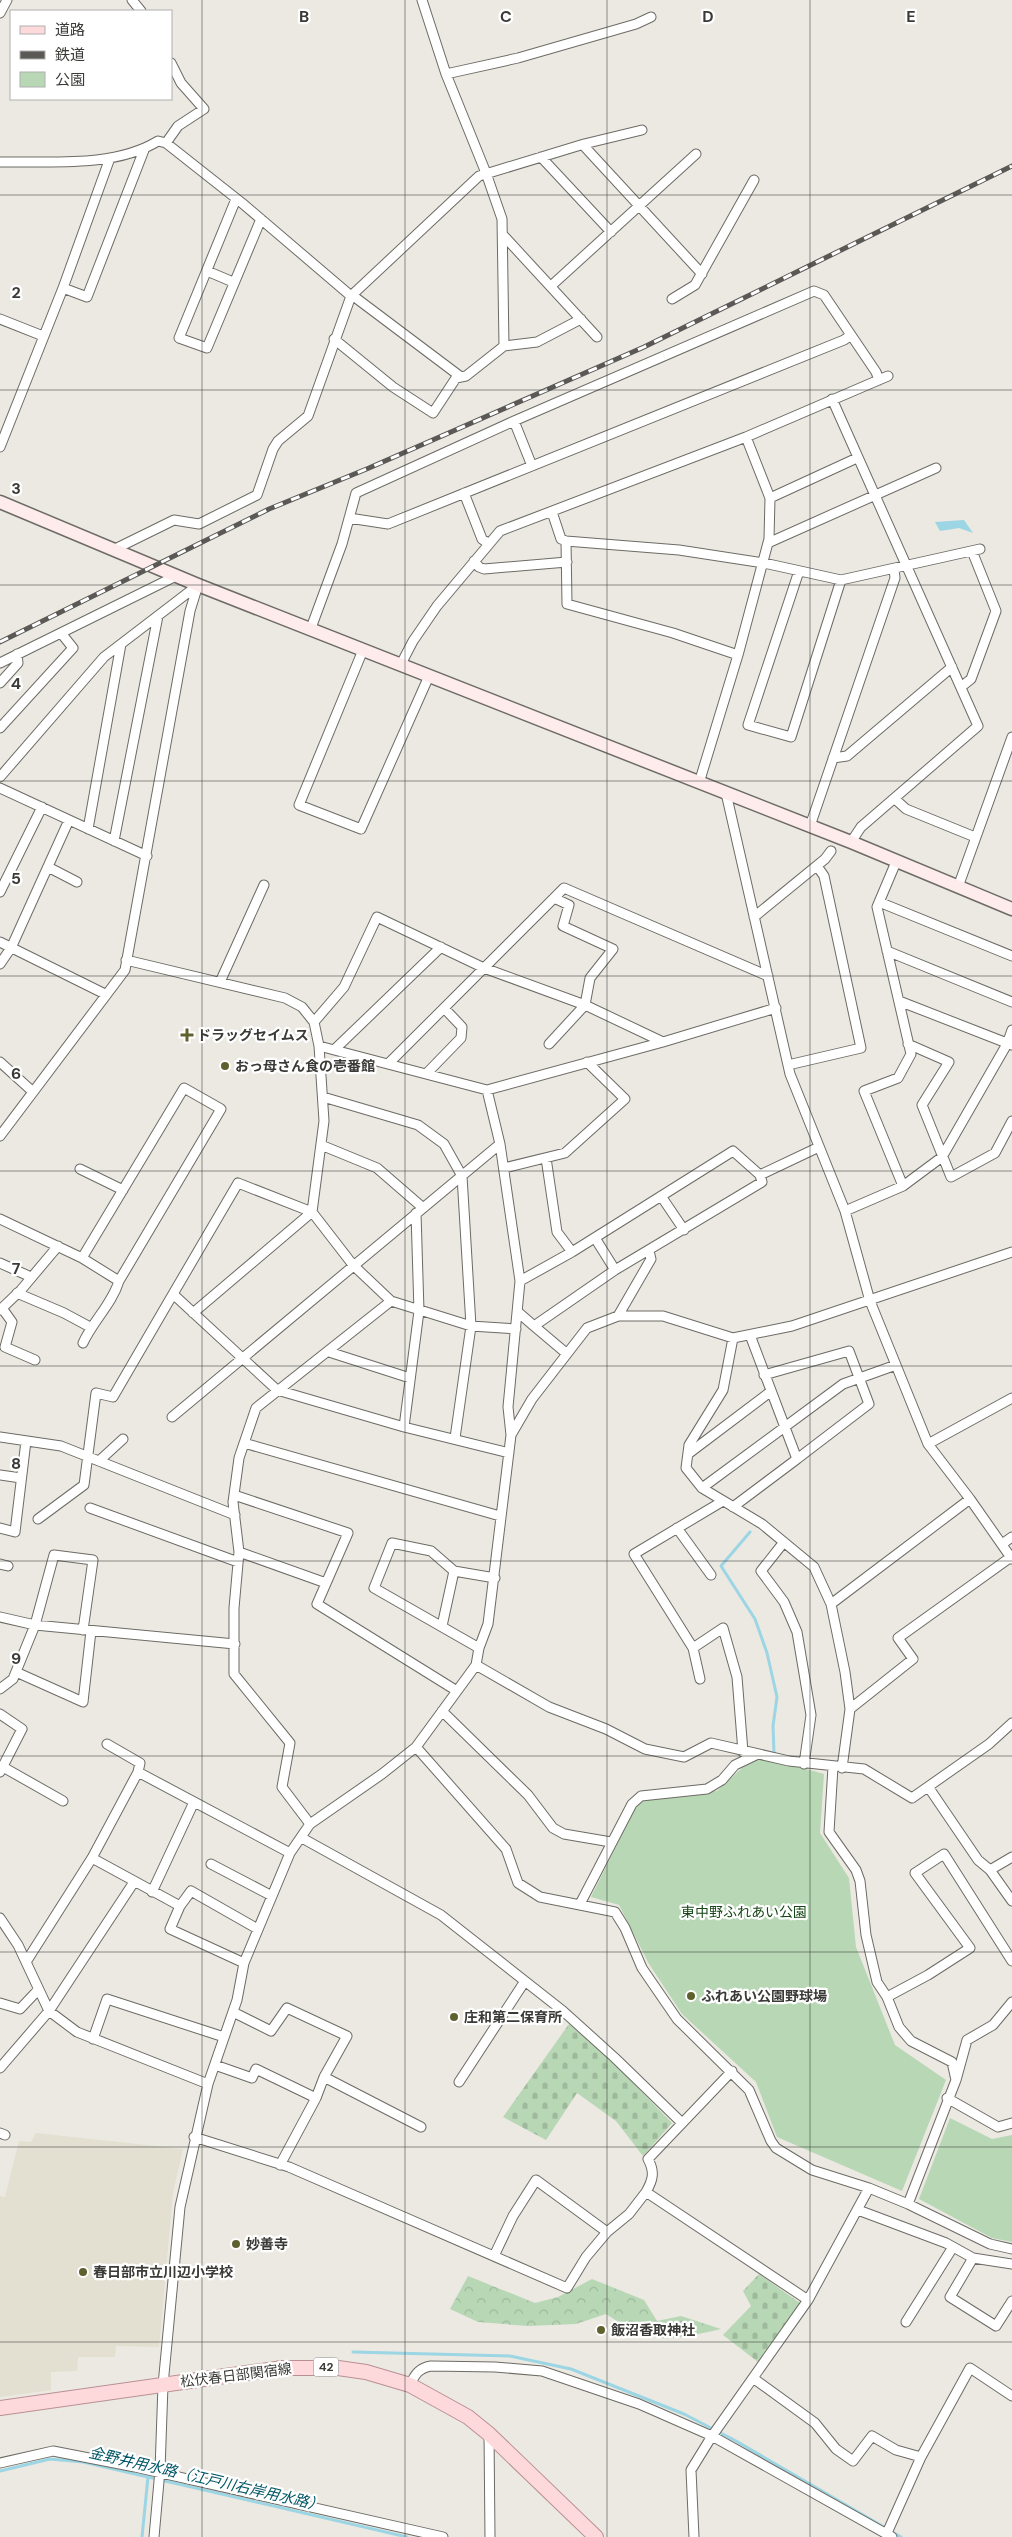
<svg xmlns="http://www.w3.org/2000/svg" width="1012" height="2537" viewBox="0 0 1012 2537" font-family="'DM Sans','Noto Sans JP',sans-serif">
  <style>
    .built { fill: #e3dfd1 }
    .forest { fill: url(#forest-crowns) }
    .cemetery { fill: url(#cemetery-stones) }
    .park { fill: #b7d7b5 }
    .water { fill: #9cd5e4 }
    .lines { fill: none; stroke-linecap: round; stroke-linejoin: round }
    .stream { stroke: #9cd5e4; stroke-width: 3 }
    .street-casing { stroke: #6d6b65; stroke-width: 11 }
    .secondary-casing { stroke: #6d6b65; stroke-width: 15 }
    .primary-casing { stroke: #b99093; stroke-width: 16 }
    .street { stroke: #fff; stroke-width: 9 }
    .secondary { stroke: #feeced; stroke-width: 12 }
    .primary { stroke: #fed9dc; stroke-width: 14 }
    .rail-casing { stroke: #5a5956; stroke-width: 5 }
    .rail { stroke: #fff; stroke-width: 3; stroke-dasharray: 9; stroke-linecap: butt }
    .grid { fill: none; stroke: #3a3a37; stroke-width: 1; stroke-opacity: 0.55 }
    .poi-dot { fill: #5e612e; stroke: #fff; stroke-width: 2 }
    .labels { text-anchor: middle; stroke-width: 4.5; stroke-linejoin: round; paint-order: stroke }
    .shield { fill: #fff; stroke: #757573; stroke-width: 1 }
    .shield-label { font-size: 12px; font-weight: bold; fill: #3a3a37 }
    .poi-label { font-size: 14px; font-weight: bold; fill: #3a3a37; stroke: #fff; text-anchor: start }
    .park-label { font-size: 14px; fill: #174717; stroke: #fff }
    .street-label { font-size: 14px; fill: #3a3a37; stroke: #fff }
    .water-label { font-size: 15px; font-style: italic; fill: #015666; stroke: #fff }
    .grid-label { font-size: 16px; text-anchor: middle; font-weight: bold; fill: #3a3a37; stroke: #fff; stroke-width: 4.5; stroke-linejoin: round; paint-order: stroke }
  </style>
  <defs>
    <pattern id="forest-crowns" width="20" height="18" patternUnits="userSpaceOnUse" patternTransform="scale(1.25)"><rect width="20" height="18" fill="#b7d7b5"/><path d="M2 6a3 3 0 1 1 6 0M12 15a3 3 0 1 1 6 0" fill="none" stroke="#9eb99c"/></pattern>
    <pattern id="cemetery-stones" width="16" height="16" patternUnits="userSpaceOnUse" patternTransform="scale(1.25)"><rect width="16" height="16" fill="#b7d7b5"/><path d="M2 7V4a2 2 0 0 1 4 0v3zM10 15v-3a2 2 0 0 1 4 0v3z" fill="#9eb99c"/></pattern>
  </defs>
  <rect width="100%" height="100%" fill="#ebe9e2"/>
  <path class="built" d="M36 2133 183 2149 173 2193 159 2347 116 2346 115 2357H78L77 2371 51 2372V2390L0 2397V2196L5 2197 19 2141 31 2142Z"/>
  <path class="forest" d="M468 2276 535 2303 558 2297 592 2279 644 2300 657 2321 681 2316 721 2329C666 2341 656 2346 606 2314L576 2324 528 2326 478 2322 450 2309Z"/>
  <path class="cemetery" d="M569 2024 613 2062 672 2123 643 2156 616 2121 577 2093 546 2140 503 2117Z
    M759 2274 800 2303 758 2362 723 2335 751 2306 743 2291Z"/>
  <path class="park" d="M756 1755 824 1774 820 1833 849 1878 856 1947 895 2045 946 2080 902 2191 777 2137 756 2082 682 2014 649 1964 619 1905 591 1897 641 1796 717 1791Z
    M950 2118 992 2139 1012 2135V2242L992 2238 919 2199Z"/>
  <path class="water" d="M964 520 973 533 959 528 940 531 935 522Z"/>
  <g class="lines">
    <path class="stream" d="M750 1532 721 1566 755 1619 767 1653 777 1697 773 1726 774 1753
      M353 2352 510 2356 571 2369 684 2414 736 2441 901 2537
      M0 2471 50 2459 83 2462 407 2537
      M142 2537 148 2477"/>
    <g class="street-casing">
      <path id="street" d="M132 0 141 11
        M422 0 446 74 486 173 502 219 504 346
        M0 13 7 0
        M446 74 518 58 636 24 651 17
        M166 143 178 126 204 109 181 83 171 63
        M583 145 702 274
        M541 157 611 232
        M0 162C50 161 114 168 158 141L166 143 242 203 351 296
        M236 199 179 338 207 348 261 219
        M503 235 597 337
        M207 271 233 282
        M551 286 696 154
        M63 288 87 297 144 150
        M352 295 461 377
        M672 299 695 285 754 180
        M0 319 43 336
        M334 339 393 387 433 413 456 378 466 376 504 346 537 342 581 319
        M832 399 978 726 861 827 851 842
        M514 421 532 466
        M0 447 63 288 110 158
        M464 493 482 539 489 544
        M770 498 857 458
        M552 512 561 539 566 541 679 550 764 563 841 580 980 549
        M349 518 388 524 844 340 851 335
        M566 541 567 604 673 633 738 655
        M768 543 936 468
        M115 549 174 520 199 524 257 495 273 449 278 441 308 416 351 296 479 176 584 144 642 130
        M474 561 479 567 484 569 567 562
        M799 571 748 725 791 737 841 580
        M311 628 342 544 356 493 514 421 814 291 824 295 876 372 879 380
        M363 650 299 805 361 829 429 676
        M0 663 176 576
        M401 664 413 641 437 606 500 531 746 437 888 376
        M0 683 18 663 17 654
        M961 687 971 679 996 611 972 551
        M0 728 73 648 61 633
        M833 758 847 756 952 667
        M0 777 104 657 198 585
        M699 783 738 655 769 539 770 498 746 437
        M0 788 147 856
        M726 793 790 1074 845 1211 870 1301 928 1444 970 1499 1012 1559
        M895 799 906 809 975 837
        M810 826 895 578 894 569
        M88 829 121 644
        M114 841 158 616
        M896 862 877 907 911 1054 898 1078 864 1091 903 1186
        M48 867 77 882
        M958 887 1012 737
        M0 892 42 807
        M879 902 1012 956
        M754 917 825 859 831 851
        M0 942 105 994
        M887 951 1012 1002
        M126 960 285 998 302 1007 314 1022 319 1046 324 1121 312 1212 193 1313
        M0 964 11 948 69 820
        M220 982 264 885
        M899 1001 1012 1045
        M314 1022 344 987 377 917 484 968 585 1005 663 1042 776 1008
        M549 1044 585 1005 590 978 613 949 563 926 569 905 554 898
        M908 1044 949 1062 922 1105 951 1177 995 1153 1012 1121
        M319 1046 487 1090 663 1042
        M334 1050 441 947
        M0 1062 32 1091
        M388 1064 564 888 768 976
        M788 1065 861 1048 824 876 817 866
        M426 1074 461 1038 462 1027 444 1008
        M323 1097 418 1125 444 1144 462 1176 471 1326 455 1438
        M0 1136 125 970 190 611 198 585
        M321 1145 377 1168 422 1207
        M546 1158 557 1232 572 1252
        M504 1168 565 1153 625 1099 587 1062
        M80 1169 123 1190
        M661 1196 684 1230
        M845 1211 903 1186 942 1157 1007 1044 1012 1030
        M0 1219 82 1258
        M595 1238 615 1270
        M0 1263 31 1277
        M520 1281 572 1252 733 1151 760 1175
        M17 1293 64 1313 90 1327
        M2 1308 12 1322 5 1347 35 1360
        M0 1310 21 1290 58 1246
        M519 1313 534 1326 615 1270 762 1182 760 1175 819 1147
        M618 1316 651 1259 649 1251
        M534 1326 566 1353
        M750 1335 797 1459 869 1404 849 1351 764 1375
        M733 1338 723 1390 689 1445 686 1468 702 1488 762 1524 814 1567 831 1604 845 1672 850 1709 842 1768
        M83 1343C93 1321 112 1304 119 1281L221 1109 184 1088 82 1258 119 1281
        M329 1352 410 1378
        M172 1417 500 1144
        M404 1427 419 1311 416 1213
        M511 1435 532 1399 587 1328 618 1316H663L733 1338 792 1326 1012 1252
        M0 1437 61 1446 235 1515
        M244 1443 500 1516
        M928 1444 1012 1398
        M509 1453 404 1427 277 1390 173 1294 238 1183 312 1212 353 1265 391 1301 471 1326 516 1329
        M688 1454 770 1392
        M99 1461 123 1439
        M0 1475 21 1478
        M702 1488 843 1384 896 1365
        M234 1495 348 1533 317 1604 457 1691
        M733 1507 797 1459
        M90 1508 238 1562
        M38 1519 84 1485 96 1393 113 1397 173 1294
        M0 1528 15 1532 26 1441
        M677 1528 711 1575
        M784 1542 761 1571 784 1602 797 1632 811 1715 804 1764
        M1002 1544 1012 1537
        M239 1552 326 1583
        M0 1564 8 1566
        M831 1604 970 1499
        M0 1617 35 1625 235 1644
        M442 1626 454 1571
        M479 1648 374 1588 392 1543 431 1551 454 1571 495 1578
        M693 1648 634 1554 723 1501
        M476 1665 549 1707 606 1729 645 1749 684 1757 711 1743 789 1761 864 1769 912 1798 989 1744 1012 1723
        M16 1672 83 1702 91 1631
        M700 1679 693 1648 723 1628 737 1677 743 1752
        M0 1689 13 1679 35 1625 54 1555 93 1560 83 1630
        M850 1709 913 1659 898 1638 1011 1557
        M442 1711 528 1795 553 1828 564 1834 611 1842
        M0 1714 22 1729 0 1772
        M416 1747 506 1849 518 1883 540 1897 615 1912 625 1928 642 1968 677 2019 749 2090 771 2141 776 2148 812 2170 869 2188 908 2204 990 2244 1012 2249
        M3 1767 63 1801
        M833 1767 829 1832 856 1870 860 1881 866 1935 877 1982 887 1997 899 2027 911 2041 952 2062 956 2080
        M138 1772 290 1853
        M929 1788 978 1860 990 1870 1012 1901
        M310 1824 282 1787 290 1743 234 1674V1608L239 1552 233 1502 239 1458 256 1408 391 1301
        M302 1838 441 1915 563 2011 615 2058 681 2122
        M92 1858 180 1906 191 1891 256 1928
        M211 1864 272 1896
        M990 1870 1012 1857
        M152 1892 194 1802
        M580 1904 632 1804 641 1796 707 1789 722 1780 735 1765 756 1755
        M180 1906 170 1929 244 1963
        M0 1918 18 1945 49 2011 77 2032 208 2084
        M26 1962 92 1858 138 1772 140 1763 107 1744
        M887 1997 928 1975 970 1948 915 1873 944 1854 1012 1961
        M0 2003 20 2009 38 1990
        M233 2012 271 2031 287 2008 347 2036 324 2077
        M93 2039 107 1999 224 2037
        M215 2065 252 2078 256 2069 316 2098
        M0 2068 49 2011 134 1882
        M732 2071 648 2159C655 2172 653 2180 646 2192L808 2300
        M459 2082 525 1981
        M947 2098 998 2127 1012 2123
        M0 2133 5 2135
        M194 2137 289 2167 567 2288 586 2257 607 2232 629 2214 646 2192
        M280 2165 316 2098 324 2077 421 2127
        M908 2204 956 2080 967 2040 993 2025 1012 2002
        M858 2210 946 2243 973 2258 1012 2264
        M494 2256 513 2216 536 2180 607 2232
        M973 2258 950 2297 996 2326 1012 2301
        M906 2322 953 2247
        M753 2378 815 2423 836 2449 853 2461 872 2436 896 2450 921 2457 970 2368 1012 2396
        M410 2385C415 2374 419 2368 431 2366L495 2367 542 2371 639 2404 712 2436 892 2537
        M489 2434 490 2537
        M0 2463 53 2451 135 2467 443 2537
        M887 2533 921 2457
        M154 2537 160 2470 163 2385 180 2207 208 2084 237 2000 244 1963 290 1853 310 1824 382 1774 416 1747 476 1665 479 1648 488 1624 511 1435 508 1407 520 1281 500 1144 487 1090
        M694 2537 691 2470 712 2436 808 2300 869 2188"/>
    </g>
    <g class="secondary-casing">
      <path id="secondary" d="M0 502 198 585 851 842 1012 909"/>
    </g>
    <g class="primary-casing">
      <path id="primary" d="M0 2408 282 2368H338L366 2372 410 2385 468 2417 489 2434 596 2537"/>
    </g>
    <use href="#street" class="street"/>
    <use href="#secondary" class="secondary"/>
    <use href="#primary" class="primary"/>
    <g class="rail-casing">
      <path id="rail" d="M0 642 269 509 369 468 644 347 1012 166"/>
    </g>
    <use href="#rail" class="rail"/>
  </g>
  <path class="grid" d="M202 0V2537M405 0V2537M607 0V2537M810 0V2537M0 195H1012M0 390H1012M0 585H1012M0 781H1012M0 976H1012M0 1171H1012M0 1366H1012M0 1561H1012M0 1756H1012M0 1952H1012M0 2147H1012M0 2342H1012"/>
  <g class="poi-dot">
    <path d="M184.5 1027.5h5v5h5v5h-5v5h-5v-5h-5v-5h5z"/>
    <circle cx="225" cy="1066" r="5"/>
    <circle cx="691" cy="1996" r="5"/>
    <circle cx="454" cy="2017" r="5"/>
    <circle cx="236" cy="2244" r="5"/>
    <circle cx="83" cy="2272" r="5"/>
    <circle cx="601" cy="2330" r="5"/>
  </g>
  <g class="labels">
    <rect class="shield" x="313.5" y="2357.5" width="25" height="19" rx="4"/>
    <g class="shield-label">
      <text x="326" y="2371">42</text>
    </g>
    <g class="poi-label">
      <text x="197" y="1040">ドラッグセイムス</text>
      <text x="235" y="1071">おっ母さん食の壱番館</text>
      <text x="701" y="2001">ふれあい公園野球場</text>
      <text x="464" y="2022">庄和第二保育所</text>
      <text x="246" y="2249">妙善寺</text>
      <text x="93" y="2277">春日部市立川辺小学校</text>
      <text x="611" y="2335">飯沼香取神社</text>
    </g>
    <g class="park-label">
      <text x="744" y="1917">東中野ふれあい公園</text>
    </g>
    <g class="street-label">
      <text transform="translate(236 2375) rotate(-7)" y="5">松伏春日部関宿線</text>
    </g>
    <g class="water-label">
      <text transform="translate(206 2479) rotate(13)" y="5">金野井用水路（江戸川右岸用水路）</text>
    </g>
  </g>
  <g class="grid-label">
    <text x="304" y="22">B</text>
    <text x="506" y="22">C</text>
    <text x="708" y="22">D</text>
    <text x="911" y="22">E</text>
    <text x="16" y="298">2</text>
    <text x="16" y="494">3</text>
    <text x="16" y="689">4</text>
    <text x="16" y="884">5</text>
    <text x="16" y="1079">6</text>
    <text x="16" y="1274">7</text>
    <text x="16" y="1469">8</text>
    <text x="16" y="1664">9</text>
  </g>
  <rect x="10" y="10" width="162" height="90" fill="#ffffff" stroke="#b0b0af"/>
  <rect x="20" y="26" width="25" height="8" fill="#fed9dc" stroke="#b0b0af"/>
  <text x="55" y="35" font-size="15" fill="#3a3a37">道路</text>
  <rect x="20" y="51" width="25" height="8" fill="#5a5956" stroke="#b0b0af"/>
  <text x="55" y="60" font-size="15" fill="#3a3a37">鉄道</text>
  <rect x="20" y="72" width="25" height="15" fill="#b7d7b5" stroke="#b0b0af"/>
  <text x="55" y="85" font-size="15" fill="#3a3a37">公園</text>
</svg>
